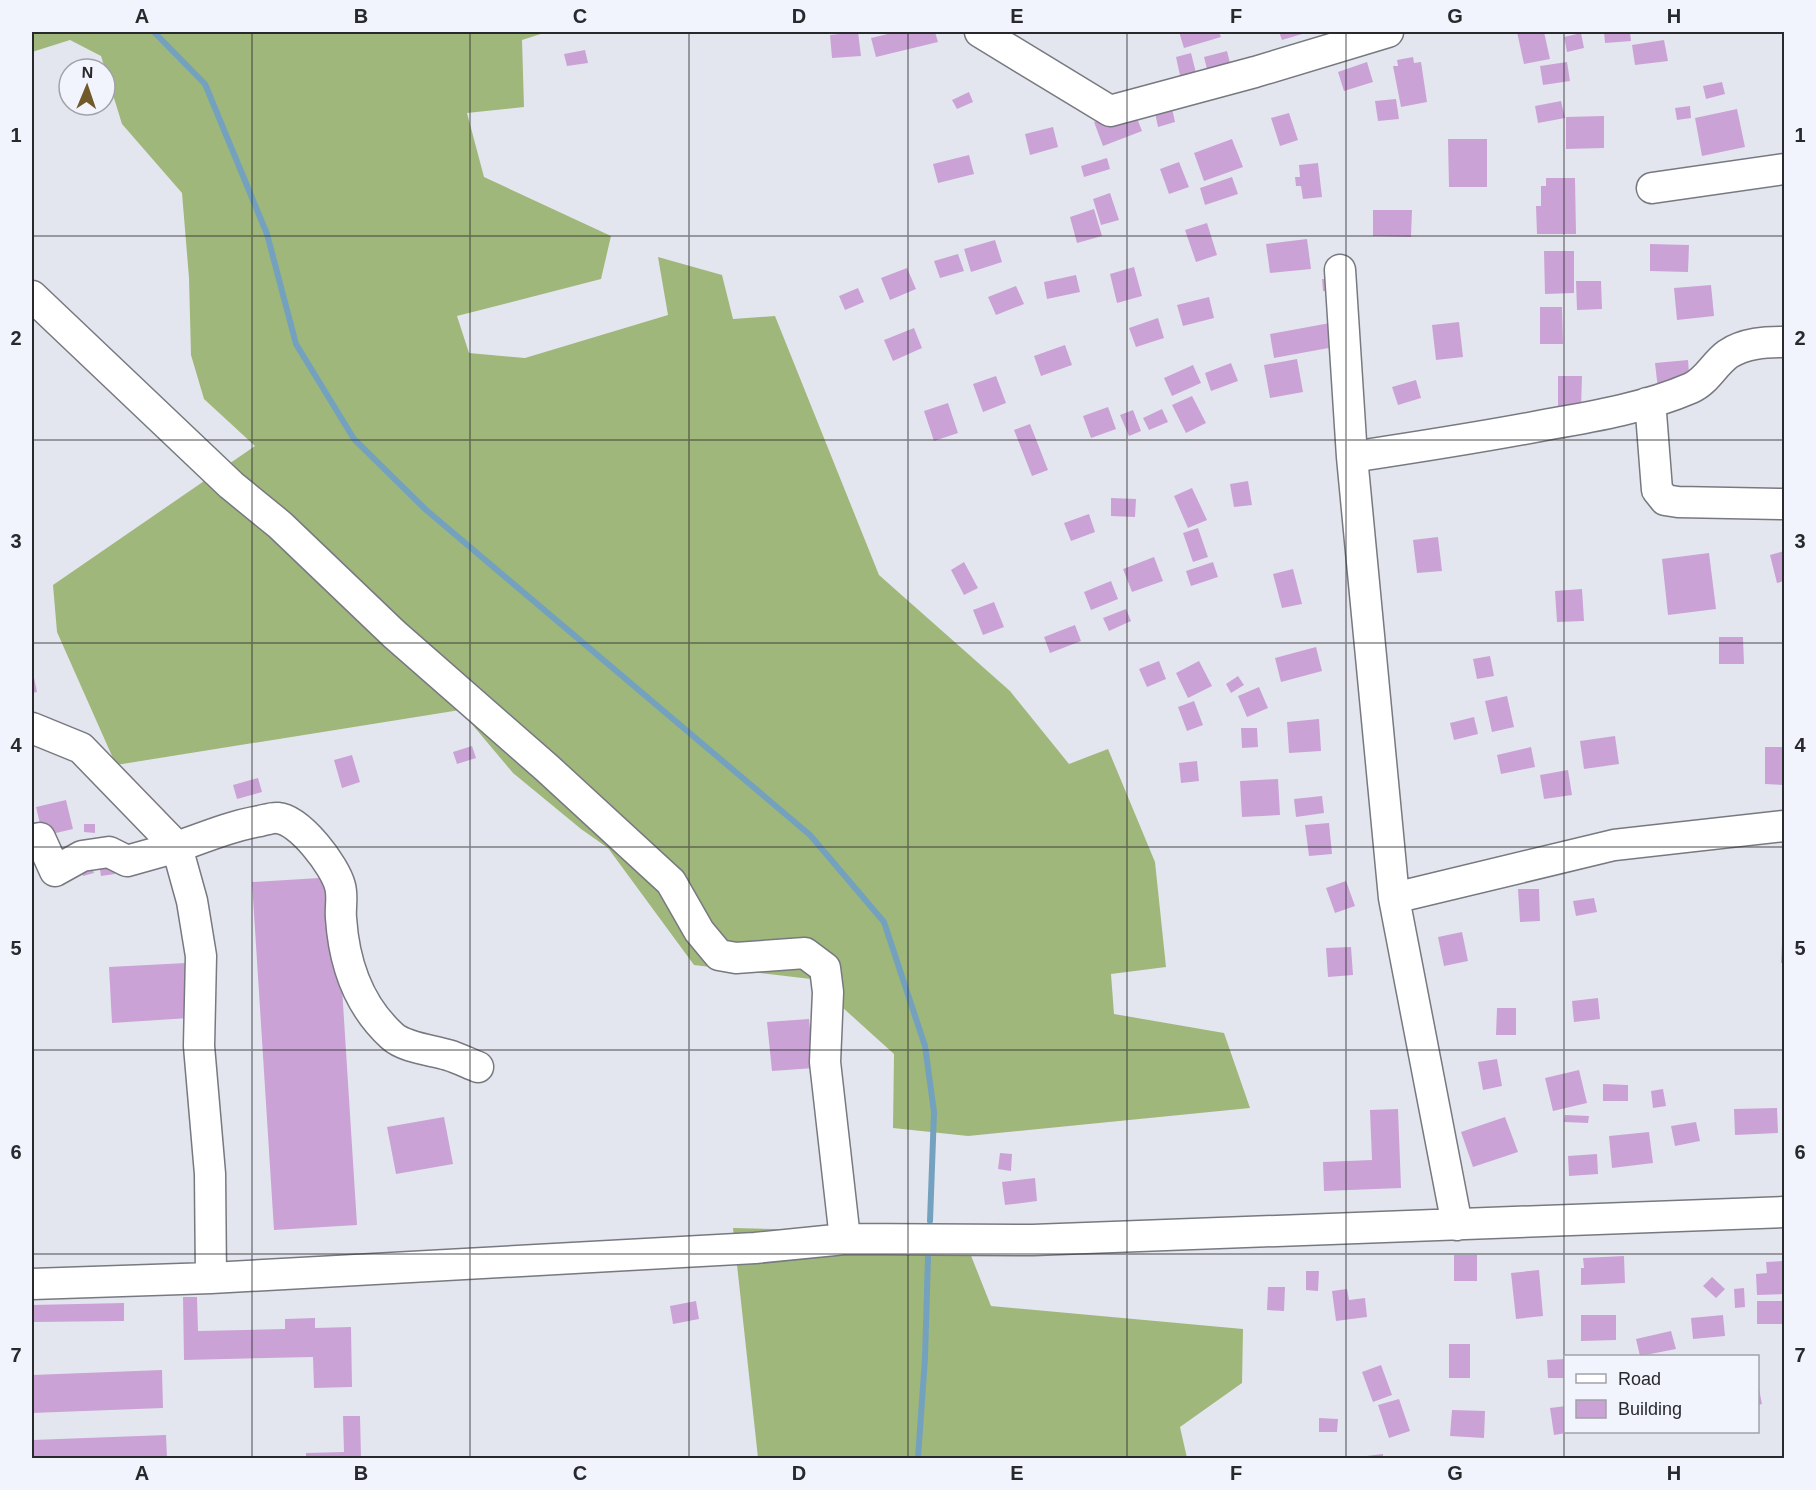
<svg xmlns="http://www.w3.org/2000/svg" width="1816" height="1490" viewBox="0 0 1816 1490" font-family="Helvetica,sans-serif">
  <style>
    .forest { fill: #a0b77b }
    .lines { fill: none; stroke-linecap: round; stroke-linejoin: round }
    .stream { stroke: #74a2be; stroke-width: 6 }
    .building { fill: #cba2d5 }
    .minor-casing { stroke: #777981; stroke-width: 33 }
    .minor { stroke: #fff; stroke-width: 30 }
    .grid { fill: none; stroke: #28292c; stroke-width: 1.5; stroke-opacity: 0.55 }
    .neatline { fill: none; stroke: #28292c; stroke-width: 2 }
    .grid-label { font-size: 20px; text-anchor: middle; font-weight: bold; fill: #28292c }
  </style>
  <rect width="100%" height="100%" fill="#e4e6ef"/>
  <path class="forest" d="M32 32H547L522 40 524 107 467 113 484 177 611 236 601 279 457 316 469 353 525 358 668 315 658 257 722 275 733 319 775 316 879 575 1010 691 1069 764 1108 749 1155 862 1166 967 1111 974 1114 1014 1224 1033 1250 1108 968 1136 893 1128 894 1054 811 979 694 965 608 848 581 829 513 773 460 710 116 765 57 632 53 585 255 446 204 399 191 355 189 278 182 193 122 124 101 56 70 40 32 52Z
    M733 1228 962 1233 991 1306 1243 1329 1242 1383 1180 1427 1187 1458H758Z"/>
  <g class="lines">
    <path class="stream" d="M154 32 205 84 267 234 296 344 354 439 425 509 810 835 884 922 925 1046 934 1112 930 1221
      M918 1458 925 1358 928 1257"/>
  </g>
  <path class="building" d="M858 32 861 56 832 58 830 35Z
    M896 32H935L938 42 876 57 871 38Z
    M1179 32H1219L1221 37 1184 48Z
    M1279 32H1301L1302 34 1282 40Z
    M1517 32H1544L1550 59 1524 64Z
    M1604 32H1630L1631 41 1605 43Z
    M1581 33 1584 48 1567 52 1564 37Z
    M1664 40 1668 61 1635 65 1632 45Z
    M585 50 588 63 567 66 564 54Z
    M1227 51 1233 75 1210 81 1204 57Z
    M1191 53 1197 77 1181 80 1176 57Z
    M1413 57 1414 63 1421 62 1427 102 1401 107 1393 66H1398L1397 60Z
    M1367 62 1373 82 1344 91 1338 72Z
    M1567 62 1570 81 1543 85 1540 66Z
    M1722 82 1725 94 1706 99 1703 86Z
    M969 92 973 102 957 109 952 100Z
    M1170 99 1175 122 1158 127 1153 103Z
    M1396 99 1399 119 1378 121 1375 101Z
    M1561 101 1565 118 1538 123 1535 106Z
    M1690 106 1691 118 1677 120 1675 108Z
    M1133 108 1142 131 1103 146 1094 122Z
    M1737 109 1745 147 1702 156 1695 118Z
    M1289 113 1298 140 1280 146 1271 118Z
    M1604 116V148L1566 149V117Z
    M1053 127 1058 147 1030 155 1025 134Z
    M1232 139 1243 167 1204 181 1194 153Z
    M1448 139H1487V187H1449Z
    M969 155 974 174 938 183 933 164Z
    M1107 158 1110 169 1084 177 1081 166Z
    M1179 162 1189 187 1169 194 1160 169Z
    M1318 163 1322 197 1303 199 1301 186H1296L1295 177H1300L1299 165Z
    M1232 177 1238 194 1205 205 1200 188Z
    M1546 178H1575L1576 234H1537L1536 206H1541V186H1546Z
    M1110 193 1119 220 1101 225 1093 199Z
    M1094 209 1102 236 1077 243 1070 217Z
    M1373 210H1412L1411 237 1373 236Z
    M1207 223 1217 255 1196 262 1185 230Z
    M1307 239 1311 269 1270 273 1266 244Z
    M995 240 1002 262 971 272 964 249Z
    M1650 244 1689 245 1688 272 1650 271Z
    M1544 251H1574V293L1545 294Z
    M958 254 964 271 940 278 934 261Z
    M1134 267 1142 296 1117 303 1110 274Z
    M907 268 916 289 890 300 881 278Z
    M1076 275 1080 292 1047 299 1044 282Z
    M1322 279H1332L1333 291H1323Z
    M1576 281H1601L1602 309 1577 310Z
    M1711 285 1714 316 1677 320 1674 288Z
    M1016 286 1024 304 996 315 988 297Z
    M858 288 864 302 845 310 839 296Z
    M1209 297 1214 318 1183 326 1177 305Z
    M1540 307H1562L1563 344H1540Z
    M1158 318 1164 338 1136 347 1129 328Z
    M1459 322 1463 357 1436 360 1432 325Z
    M1330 323 1334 347 1274 358 1270 334Z
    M914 328 922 348 893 361 884 340Z
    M1065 345 1072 365 1041 376 1034 356Z
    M1297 359 1303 392 1270 398 1264 365Z
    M1688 360 1690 386 1658 389 1655 363Z
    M1231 363 1238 381 1211 391 1205 373Z
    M1193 365 1201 383 1172 396 1164 378Z
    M996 376 1006 403 983 412 973 384Z
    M1558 376H1582L1581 409H1558Z
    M1416 380 1421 398 1398 405 1392 387Z
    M1192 396 1206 423 1186 433 1172 405Z
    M948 403 958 433 934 441 924 411Z
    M1108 407 1116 429 1091 438 1083 416Z
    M1162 409 1168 422 1149 430 1143 418Z
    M1133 410 1141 431 1129 436 1120 415Z
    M1030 424 1048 470 1032 476 1014 430Z
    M1248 481 1252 505 1234 507 1230 484Z
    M1192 488 1207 520 1188 528 1174 496Z
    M1111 498 1136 499 1135 517 1111 516Z
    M1089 514 1095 532 1071 541 1064 523Z
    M1198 528 1208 557 1193 562 1183 533Z
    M1438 537 1442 571 1417 573 1413 540Z
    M1784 551V581L1777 583 1770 555Z
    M1709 553 1716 609 1668 615 1662 559Z
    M1154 557 1163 581 1132 592 1123 569Z
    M964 562 978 588 964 595 951 570Z
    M1213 562 1218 577 1191 586 1186 571Z
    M1293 569 1302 604 1282 608 1273 574Z
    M1111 581 1118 599 1091 610 1084 592Z
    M1582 589 1584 621 1557 622 1555 591Z
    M994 602 1004 627 983 635 973 610Z
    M1126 609 1131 621 1109 631 1103 618Z
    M1075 625 1081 641 1050 653 1044 637Z
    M1719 637H1743L1744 664H1719Z
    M1316 647 1322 671 1281 682 1275 658Z
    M1490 656 1494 676 1477 679 1473 659Z
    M1159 661 1166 679 1147 687 1139 669Z
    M1199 661 1212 686 1188 698 1176 673Z
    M32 668 37 692 32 693Z
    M1238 676 1244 685 1231 693 1226 684Z
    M1259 687 1268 708 1247 717 1238 696Z
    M1507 696 1514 727 1492 732 1485 701Z
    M1194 701 1203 725 1187 731 1178 707Z
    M1474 717 1478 734 1454 740 1450 723Z
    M1319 719 1321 751 1289 753 1287 722Z
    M1241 728H1257L1258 747 1242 748Z
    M1615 736 1619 764 1584 769 1580 741Z
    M472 746 476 758 457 764 453 752Z
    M1531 747 1535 767 1501 774 1497 755Z
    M1765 747H1784V785L1765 784Z
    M352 755 360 782 342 788 334 760Z
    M1197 761 1199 781 1181 783 1179 763Z
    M1568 770 1572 795 1544 799 1540 775Z
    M258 778 262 792 237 799 233 785Z
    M1278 779 1280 815 1242 817 1240 781Z
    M1322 796 1324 813 1296 817 1294 799Z
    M66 800 73 829 43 836 36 807Z
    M1329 823 1332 854 1309 856 1305 825Z
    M84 824H95V833L84 832Z
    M112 856 115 874 101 876 98 858Z
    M90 861 94 873 83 876 79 865Z
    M335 877 357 1225 274 1230 252 882Z
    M1346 881 1355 906 1335 913 1326 888Z
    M1518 889H1539L1540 921 1520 922Z
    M1594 898 1597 912 1576 916 1573 901Z
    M1783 922H1784V963H1781Z
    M1462 932 1468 961 1444 966 1438 937Z
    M1351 947 1353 975 1328 977 1326 948Z
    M186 963 189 1018 112 1023 109 967Z
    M1598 998 1600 1019 1574 1022 1572 1001Z
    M1497 1008H1516V1035H1496Z
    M809 1019 814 1068 772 1071 767 1022Z
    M1497 1059 1502 1086 1483 1090 1478 1062Z
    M1579 1070 1587 1103 1553 1111 1545 1078Z
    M1603 1084 1628 1085V1101H1603Z
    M1663 1089 1666 1106 1653 1108 1651 1091Z
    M1777 1108 1778 1133 1735 1135 1734 1109Z
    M1398 1109 1401 1188 1324 1191 1323 1162 1372 1160 1370 1110Z
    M1565 1115 1589 1116 1588 1123 1564 1122Z
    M444 1117 453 1164 396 1174 387 1127Z
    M1505 1117 1518 1152 1473 1167 1461 1132Z
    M1696 1122 1700 1141 1675 1146 1671 1126Z
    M1649 1132 1653 1163 1612 1168 1609 1136Z
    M1000 1153 1012 1154 1011 1171 998 1169Z
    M1597 1154 1598 1174 1569 1176 1568 1156Z
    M1035 1178 1037 1201 1005 1205 1002 1182Z
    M1454 1255H1477V1281H1454Z
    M1624 1256 1625 1283 1581 1285V1268H1584L1583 1258Z
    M1784 1261V1294L1757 1295 1756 1274 1767 1273 1766 1262Z
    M1539 1270 1543 1316 1516 1319 1511 1273Z
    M1306 1271H1319L1318 1291 1306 1290Z
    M1712 1277 1725 1289 1716 1298 1703 1286Z
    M1268 1287H1285L1284 1311 1267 1310Z
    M1744 1288 1745 1307 1735 1308 1734 1289Z
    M1347 1289 1349 1300 1365 1298 1367 1317 1336 1321 1332 1291Z
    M183 1297H197L198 1331 285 1329V1319L315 1318V1328L351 1327 352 1387 314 1388 313 1357 184 1360Z
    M696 1301 699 1319 673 1324 670 1306Z
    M1757 1301H1784V1324H1757Z
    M124 1303V1321L32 1322V1305Z
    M1581 1315H1616V1340L1581 1341Z
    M1723 1315 1725 1336 1693 1339 1691 1318Z
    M1671 1331 1676 1349 1640 1356 1636 1339Z
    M1449 1344H1470V1378H1449Z
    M1566 1359V1378H1548L1547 1360Z
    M1381 1365 1392 1395 1373 1402 1362 1372Z
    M162 1370 163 1408 32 1413V1375Z
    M1758 1384 1762 1404 1758 1405Z
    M1399 1399 1410 1431 1389 1438 1378 1405Z
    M1566 1406V1433L1554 1435 1550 1408Z
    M1452 1410 1485 1411 1484 1438 1450 1436Z
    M343 1416H360L361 1458H306V1453L344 1452Z
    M1319 1418 1338 1419 1337 1432H1319Z
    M166 1435 167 1458H32V1440Z
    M1383 1454V1458H1359L1358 1457Z"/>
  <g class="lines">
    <g class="minor-casing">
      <path id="minor" d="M980 32 1110 111 1255 72 1388 32
        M1652 188 1784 169
        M1340 270 1352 457 1394 898 1457 1225
        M32 296 231 485 280 525 394 634 547 768 671 882 699 931 719 955 736 958 805 953 825 968 828 992 825 1062 845 1239
        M1647 403 1651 413 1657 490 1665 500 1678 502 1784 504
        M1352 457C1418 447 1484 437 1550 424 1597 416 1647 407 1691 388 1707 381 1714 364 1728 354 1745 343 1765 342 1784 342
        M32 728 81 748 177 847C205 837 231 826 260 821 265 820 273 817 278 818 300 820 335 866 340 886 343 896 340 908 341 918 344 963 358 1005 392 1036 405 1048 432 1050 448 1055 458 1058 468 1063 478 1067
        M32 840 40 838 55 871 82 856 109 852 127 861 177 847 192 901 201 956 199 1046 210 1174 211 1278
        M1394 898 1614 845 1784 826
        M32 1284 211 1278 755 1248 845 1239 1033 1240 1784 1212"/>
    </g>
    <use href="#minor" class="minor"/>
  </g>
  <path class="grid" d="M252 32V1458M470 32V1458M689 32V1458M908 32V1458M1127 32V1458M1346 32V1458M1564 32V1458M32 236H1784M32 440H1784M32 643H1784M32 847H1784M32 1050H1784M32 1254H1784"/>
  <rect width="1816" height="1490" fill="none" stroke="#f1f3fd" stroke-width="66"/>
  <rect x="1564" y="1355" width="195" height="78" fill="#f1f3fd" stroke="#a1a2a9" stroke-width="1.5"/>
  <rect x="1576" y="1374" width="30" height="9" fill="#ffffff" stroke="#a1a2a9" stroke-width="1.5"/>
  <text x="1618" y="1385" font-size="18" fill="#28292c">Road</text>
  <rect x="1576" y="1400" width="30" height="18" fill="#cba2d5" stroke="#a1a2a9" stroke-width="1.5"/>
  <text x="1618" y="1415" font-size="18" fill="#28292c">Building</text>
  <g transform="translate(87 87) rotate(2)"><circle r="28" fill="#f1f3fd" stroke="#a1a2a9" stroke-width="1.5"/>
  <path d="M0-4.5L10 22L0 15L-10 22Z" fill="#71592a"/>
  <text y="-9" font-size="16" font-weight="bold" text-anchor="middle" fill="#28292c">N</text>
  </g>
  <rect x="33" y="33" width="1750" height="1424" class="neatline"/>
  <g class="grid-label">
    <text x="142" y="23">A</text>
    <text x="361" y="23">B</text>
    <text x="580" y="23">C</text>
    <text x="799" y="23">D</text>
    <text x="1017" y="23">E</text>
    <text x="1236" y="23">F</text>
    <text x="1455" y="23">G</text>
    <text x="1674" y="23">H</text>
    <text x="16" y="142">1</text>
    <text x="1800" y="142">1</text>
    <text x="16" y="345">2</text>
    <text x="1800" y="345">2</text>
    <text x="16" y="548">3</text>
    <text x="1800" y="548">3</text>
    <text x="16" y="752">4</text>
    <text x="1800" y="752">4</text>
    <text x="16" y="955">5</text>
    <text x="1800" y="955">5</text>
    <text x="16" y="1159">6</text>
    <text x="1800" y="1159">6</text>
    <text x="16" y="1362">7</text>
    <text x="1800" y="1362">7</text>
    <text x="142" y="1480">A</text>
    <text x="361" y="1480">B</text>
    <text x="580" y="1480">C</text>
    <text x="799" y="1480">D</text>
    <text x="1017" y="1480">E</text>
    <text x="1236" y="1480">F</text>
    <text x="1455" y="1480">G</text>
    <text x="1674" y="1480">H</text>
  </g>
</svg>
